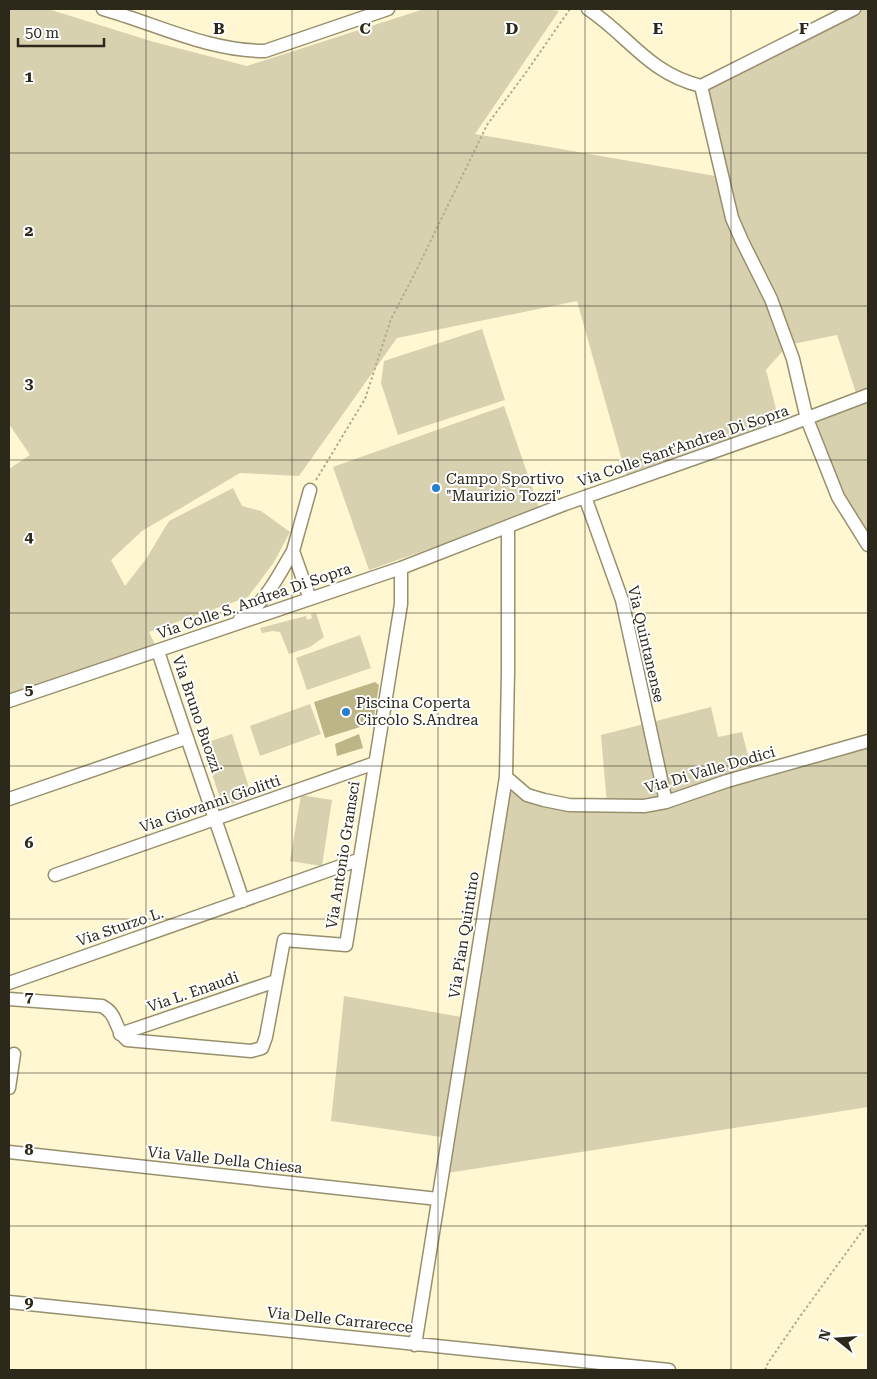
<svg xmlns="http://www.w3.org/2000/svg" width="877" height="1379" viewBox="0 0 877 1379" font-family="'Roboto Serif',serif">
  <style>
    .green { fill: #d8d1af }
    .water { fill: #beb587 }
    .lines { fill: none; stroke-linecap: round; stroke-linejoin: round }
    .minor-casing { stroke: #97906e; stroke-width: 15 }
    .path { stroke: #b3ad90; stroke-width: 2; stroke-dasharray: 2.5 2.5; stroke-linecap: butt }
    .minor { stroke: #fff; stroke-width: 12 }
    .grid { fill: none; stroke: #2c291b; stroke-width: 1; stroke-opacity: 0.55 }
    .poi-dot { fill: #257fcc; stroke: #fff; stroke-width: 2 }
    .labels { text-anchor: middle; stroke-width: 4; stroke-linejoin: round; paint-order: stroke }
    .street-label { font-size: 15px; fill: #2c291b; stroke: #fff }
    .poi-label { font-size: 15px; fill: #2c291b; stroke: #fff; text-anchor: start }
    .grid-label { font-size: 16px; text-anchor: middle; font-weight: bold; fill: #2c291b; stroke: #fff; stroke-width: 4; stroke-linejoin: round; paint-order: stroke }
  </style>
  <rect width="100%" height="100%" fill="#fef7d1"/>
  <path class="green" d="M9 9H48L154 42 247 66 424 9H546L559 11 475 134 721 177 701 86 854 9H868V545L827 469 807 419 858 399 837 335 788 345 766 370 781 428 628 482 577 301 397 338 299 476 240 473 142 531 111 560 125 586 146 559 169 521 233 488 242 506 261 511 290 532 274 562 248 597 149 632 158 651 9 701V469L30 455 9 424Z
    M482 329 505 400 398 435 381 383 384 361Z
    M504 406 540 510 369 570 333 467Z
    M316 613 324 637 310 647 289 654 280 632 273 631 262 633 260 628 306 616 307 620 312 618 311 614Z
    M360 635 371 668 307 690 296 658Z
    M310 704 321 734 260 756 250 726Z
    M711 707 718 737 742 732 753 774 868 741V1107L441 1174 448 1138 331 1121 344 996 467 1018 506 777 544 800 571 813 607 805 601 735Z
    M232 734 252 797 223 807 202 744Z
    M301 795 332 800 322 866 290 861Z"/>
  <path class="water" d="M375 682 379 685 373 723 325 738 314 702Z
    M359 734 363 748 337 756 335 744Z"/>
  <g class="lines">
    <g class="minor-casing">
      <path id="minor" d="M103 9C156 24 208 51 265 51L388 9
        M588 9C629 36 648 73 701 86L854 9
        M701 86 732 218 742 241 771 299 793 359 807 419 838 497 868 545
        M310 490 293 551 310 599
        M585 497 622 600 666 802
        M240 619C266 603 278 576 293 551
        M158 651C185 735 215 817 243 901
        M9 701 401 568 565 504 781 428 868 395
        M506 777 527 795 544 800 569 805 644 806 666 802 727 781 868 741
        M9 799 186 738
        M55 875 375 763
        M9 983 358 860
        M9 999 102 1006C119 1015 113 1028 127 1040L251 1051 262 1048 266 1037 284 940 346 945 401 604V568
        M120 1034 276 981
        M9 1088 14 1054
        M9 1152 438 1199
        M9 1302 669 1370
        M415 1345 506 777 508 671V527"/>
    </g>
    <path class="path" d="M316 480 365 399 391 319 415 273 487 125 527 71 570 9
      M765 1370 768 1363 801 1315 868 1223"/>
    <use href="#minor" class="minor"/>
  </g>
  <path class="grid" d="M146 9V1370M292 9V1370M438 9V1370M585 9V1370M731 9V1370M9 153H868M9 306H868M9 460H868M9 613H868M9 766H868M9 919H868M9 1073H868M9 1226H868"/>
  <g class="poi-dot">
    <circle cx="436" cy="488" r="5"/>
    <circle cx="346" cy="712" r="5"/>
  </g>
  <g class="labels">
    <g class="street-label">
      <text transform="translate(683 446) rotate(-19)" y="5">Via Colle Sant'Andrea Di Sopra</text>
      <text transform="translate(254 601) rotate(-19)" y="5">Via Colle S. Andrea Di Sopra</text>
      <text transform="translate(646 644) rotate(77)" y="5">Via Quintanense</text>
      <text transform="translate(197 714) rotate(71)" y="5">Via Bruno Buozzi</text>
      <text transform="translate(710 770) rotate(-16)" y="5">Via Di Valle Dodici</text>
      <text transform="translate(210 804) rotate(-19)" y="5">Via Giovanni Giolitti</text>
      <text transform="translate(343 855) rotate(-81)" y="5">Via Antonio Gramsci</text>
      <text transform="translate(120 927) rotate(-19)" y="5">Via Sturzo L.</text>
      <text transform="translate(464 935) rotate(-81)" y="5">Via Pian Quintino</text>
      <text transform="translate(193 992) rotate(-19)" y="5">Via L. Enaudi</text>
      <text transform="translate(225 1160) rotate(6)" y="5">Via Valle Della Chiesa</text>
      <text transform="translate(340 1320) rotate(6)" y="5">Via Delle Carrarecce</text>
    </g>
    <g class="poi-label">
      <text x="446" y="484">Campo Sportivo<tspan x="446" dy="17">"Maurizio Tozzi"</tspan></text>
      <text x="356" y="708">Piscina Coperta<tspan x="356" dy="17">Circolo S.Andrea</tspan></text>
    </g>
  </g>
  <g class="grid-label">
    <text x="219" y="34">B</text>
    <text x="365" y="34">C</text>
    <text x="512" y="34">D</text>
    <text x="658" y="34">E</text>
    <text x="804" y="34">F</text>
    <text x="29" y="82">1</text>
    <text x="29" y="236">2</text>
    <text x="29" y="389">3</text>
    <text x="29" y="542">4</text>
    <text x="29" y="695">5</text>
    <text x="29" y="848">6</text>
    <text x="29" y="1002">7</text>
    <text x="29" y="1155">8</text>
    <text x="29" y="1308">9</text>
  </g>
  <rect width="877" height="1379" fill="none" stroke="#2c291b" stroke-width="20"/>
  <g transform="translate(837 1339) rotate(287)" stroke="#ffffff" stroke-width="4" paint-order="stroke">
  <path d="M0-4L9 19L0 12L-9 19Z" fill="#2c291b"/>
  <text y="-8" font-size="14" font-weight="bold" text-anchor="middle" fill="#2c291b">N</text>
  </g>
  <path d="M18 38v8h86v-8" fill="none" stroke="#2c291b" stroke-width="2.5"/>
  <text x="25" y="38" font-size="15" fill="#2c291b" stroke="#ffffff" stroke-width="4" paint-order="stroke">50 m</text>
</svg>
